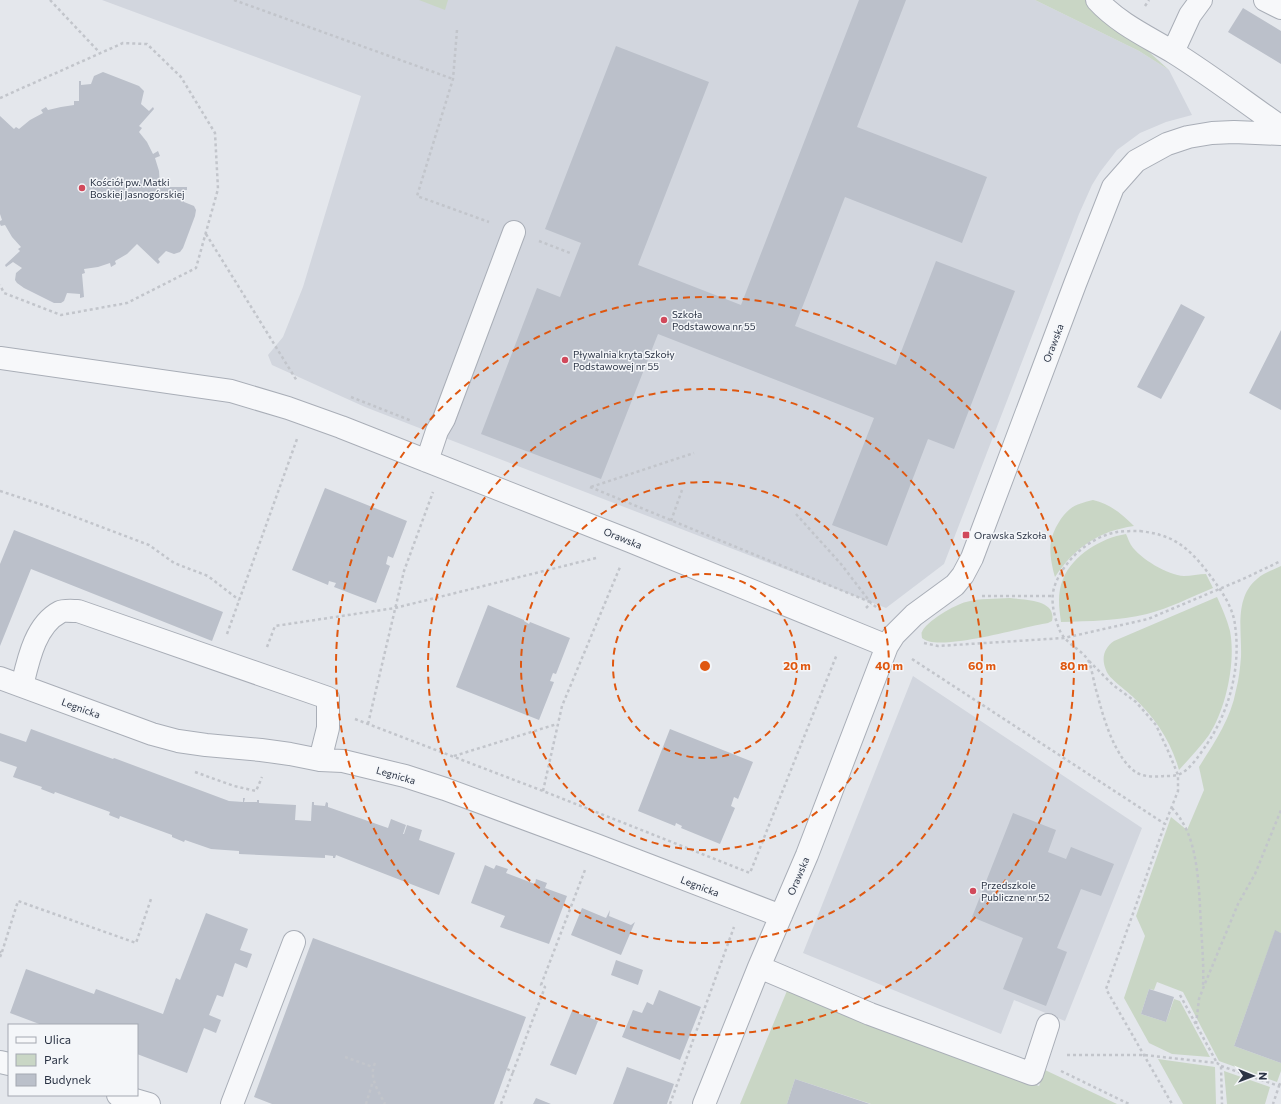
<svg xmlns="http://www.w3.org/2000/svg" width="1281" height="1104" viewBox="0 0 1281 1104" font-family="Commissioner,sans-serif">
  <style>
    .built { fill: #d2d6de }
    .green { fill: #c9d6c5 }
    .building { fill: #bbc0ca }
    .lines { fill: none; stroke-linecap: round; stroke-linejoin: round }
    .minor-casing { stroke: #a9aeb7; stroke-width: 24 }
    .path { stroke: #c2c5cb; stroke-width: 2.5; stroke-dasharray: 3 3; stroke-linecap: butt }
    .minor { stroke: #f7f8fa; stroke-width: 22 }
    .ring { fill: none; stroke: #df570f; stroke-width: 2; stroke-dasharray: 7 5 }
    .poi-dot { fill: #d1495b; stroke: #f4f6f9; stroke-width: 1.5 }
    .labels { text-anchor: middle; stroke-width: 3; stroke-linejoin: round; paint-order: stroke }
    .poi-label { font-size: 10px; fill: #2b3445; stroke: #f4f6f9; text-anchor: start }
    .street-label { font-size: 10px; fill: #2b3445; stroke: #f4f6f9 }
    .centre { fill: #df570f; stroke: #f4f6f9; stroke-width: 2 }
    .ring-label { font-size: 12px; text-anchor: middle; font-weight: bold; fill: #df570f; stroke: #f4f6f9; stroke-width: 3; stroke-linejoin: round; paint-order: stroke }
  </style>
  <rect width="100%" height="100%" fill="#e4e7ec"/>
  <path class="built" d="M102 0H1035L1139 51 1169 70 1192 115 1166 122 1140 133 1117 150 1100 172 1092 185 1079 214 944 564 886 608 365 407 272 365 268 355 283 337 303 287 361 96Z
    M913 676 1142 828 1065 1021 1014 1000 1001 1034 803 953Z"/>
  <path class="green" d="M419 0H448L445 10Z
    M1035 0H1085L1106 19 1137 41 1169 70 1139 51Z
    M1093 500C1110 504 1122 514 1134 526 1099 531 1075 547 1055 577 1052 567 1049 552 1051 541 1053 530 1062 515 1070 509 1076 504 1085 502 1093 500Z
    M1126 534C1128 538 1129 542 1131 545 1140 559 1168 575 1184 576 1191 576 1199 574 1206 574L1213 588C1191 597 1170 608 1147 614 1119 621 1089 621 1061 622 1059 608 1057 593 1063 579 1073 555 1101 538 1126 534Z
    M1281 566V933L1275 931 1234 1046 1281 1063V1071L1277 1082 1219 1061 1183 992 1157 982 1154 990 1149 989 1141 1014 1166 1022 1174 999 1180 1001 1210 1057 1172 1054 1149 1043 1124 998 1145 936 1136 916 1171 817 1187 830 1204 790 1199 767C1214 743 1231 719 1236 690 1239 679 1240 668 1241 657 1242 631 1234 598 1257 579 1263 573 1273 570 1281 566Z
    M1217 597C1222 608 1227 619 1230 631 1236 662 1226 709 1209 735 1200 747 1189 759 1179 770 1171 741 1154 716 1132 696 1125 689 1109 679 1106 670 1101 658 1104 648 1114 641Z
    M1010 598C1024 600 1057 599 1052 621L1048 623C1026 626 937 653 922 638 922 637 921 632 922 632 925 622 956 604 966 602 980 598 995 599 1010 598Z
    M789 986 1039 1086 1045 1070 1117 1104H871L795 1079 787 1104H740Z
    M1158 1059 1215 1067 1216 1104H1183Z
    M1224 1071 1270 1087 1265 1104H1227Z"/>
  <path class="building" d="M859 0H906L857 127 987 177 962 243 845 197 795 326 896 365 936 261 1015 291 954 449 928 439 887 546 832 525 874 418 658 334 601 479 481 434 537 288 560 297 581 243 545 229 616 46 709 82 638 265 741 305Z
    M1243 8 1281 31V64L1228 32Z
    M103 72 139 86 144 91 141 104 149 111 153 107 154 109 139 126 142 128 139 132 147 142 153 154 158 151 160 156 155 158 159 171 160 185H165V187H187V190H183L184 202 194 206 196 210 195 216 183 248 180 252 174 254 166 251 158 259 160 262 158 264 137 244 127 254 115 261 116 264 111 267 110 263 98 267 84 269 85 273 82 274 84 297 80 298V294L67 293 64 301 61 303H54L24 288 17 283 15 280 16 273 22 268 13 262 6 267 5 265 20 251 18 249 21 247 12 237 5 225 1 226 0 224V221L2 220 0 214V116L14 129 16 127 19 129 30 120 43 113 41 110 46 107 48 110 61 107 74 105V101H79V81H81V85L91 84 94 76Z
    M1181 304 1205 317 1161 399 1137 387Z
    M1281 330V410L1249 393Z
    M325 488 407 521 393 558 388 556 386 564 390 566 376 603 334 587 336 583 329 581 328 585 292 570Z
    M14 530 223 612 212 641 31 569 0 646V564Z
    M488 605 524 620V621L529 624 530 622 570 638 556 674 553 673 550 681 554 682 539 720 456 687Z
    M31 729 113 759 114 758 229 801 243 802V798H245L244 802H257V800H259V803L296 805 295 820 311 821 312 802H314V805L325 806 326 802 328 803V807L388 828 391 819 406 825 403 834H404L407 825 422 830 419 840 455 853 439 895 336 855 335 858H333V856L325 855V858L239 854V851L211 849 185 840 184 842 172 837V835L120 816 119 819 109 815 110 812 55 792 54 794 41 789 42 787 13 777 17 767 0 761V733L26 742Z
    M670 729 753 762 738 799 734 797 731 806 735 808 720 844 681 828 682 826 676 823 675 826 638 811Z
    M1013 813 1056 830 1048 852 1066 859 1071 847 1114 864 1101 896 1081 889 1057 948 1067 952 1046 1006 1003 989 1023 938 972 917Z
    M485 865 494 869 496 865 508 869 506 873 535 884 536 879 547 883 545 888 567 896 549 944 500 927 505 916 471 903Z
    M582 908 606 918 610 910 609 916 631 925 635 922 621 955 571 935Z
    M206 913 248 929 240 950 252 954 247 968 235 963 223 997 217 995 209 1015 221 1020 216 1033 204 1028 187 1073 137 1054V1025H42L10 1013 26 969 94 994 96 989 163 1014 176 978 180 980Z
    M1275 930 1281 933V1063L1234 1046Z
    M313 938 526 1017 494 1104H272L254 1097Z
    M616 960 643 970 638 985 611 975Z
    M1149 989 1174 997 1166 1022 1141 1014Z
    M659 990 701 1007 680 1060 622 1037 633 1010 642 1013 647 1002 653 1005Z
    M572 1011 598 1021 576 1075 550 1065Z
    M627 1067 674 1084 667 1104H613Z
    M795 1079 870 1104H787Z
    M536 1098 551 1104H533Z"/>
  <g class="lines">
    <g class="minor-casing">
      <path id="minor" d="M1097 0C1118 23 1146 36 1173 52 1210 75 1245 102 1281 127
        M1265 0 1281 8
        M1173 52 1190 15 1201 0
        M0 358 231 391 288 408 341 427 630 541 887 646
        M427 461 437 431 444 419 514 232
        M0 678 152 734 178 741 206 745 261 750 290 754 320 760 343 761 405 776 445 789 596 845 781 916
        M22 686C28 661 35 625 60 612 64 610 73 611 78 611L328 698V728L320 760
        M759 967 870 1014 1032 1074 1048 1025
        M0 1062 9 1064
        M118 1095 149 1104
        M232 1104 294 942
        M704 1104 759 967 807 855 887 646 894 635 914 615 955 585 963 575 972 558 1075 284 1113 187 1136 161 1167 144 1188 137 1212 133 1234 132 1281 134"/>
    </g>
    <path class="path" d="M50 0 100 53
      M234 0 453 79
      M1145 6 1149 0
      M457 30 453 79 417 196 489 222
      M0 98 123 43 147 44 181 77 215 133 218 189 196 268 127 303 61 315 4 293 0 285
      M206 234 297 381
      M539 241 570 253
      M351 397 412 421
      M590 487 870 602
      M591 487 694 453
      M0 491 46 506 149 545 174 563 208 576 239 600
      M796 514 841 564 871 603 880 610
      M671 521 682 490
      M1140 531C1147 532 1154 533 1160 535 1182 541 1196 557 1209 574 1220 589 1233 606 1235 625 1241 666 1230 710 1207 744 1200 754 1189 772 1177 775 1173 776 1168 776 1164 776 1155 777 1145 777 1137 773 1115 759 1103 717 1097 693 1094 685 1092 667 1088 660 1081 649 1066 644 1060 631 1055 619 1050 602 1054 588 1062 562 1089 537 1117 532 1124 531 1133 531 1140 531Z
      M982 596H1054
      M866 608 871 603
      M227 634 297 439
      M924 643 938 646 1064 638 1148 619 1243 579 1281 561
      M267 647 275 626 395 608 596 558
      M912 659 1165 824 1106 989 1172 1104
      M1089 661 1113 685 1136 702 1156 725 1169 753 1178 775V791L1165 824
      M355 719 543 791 750 873 837 654
      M368 724 404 571 433 492
      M454 756 557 724
      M195 772 234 786 256 791 262 777
      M543 791 562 706 620 567
      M1172 808C1175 812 1179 816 1181 820 1199 846 1199 894 1201 925 1202 945 1204 966 1203 986
      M2 952 18 901 136 943 151 899
      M0 957 2 952H0
      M1180 995 1217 1063
      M1196 1024 1199 999 1204 986 1238 904 1255 874 1281 810
      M1067 1055H1144L1217 1063 1221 1066 1222 1104
      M345 1057 373 1067
      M375 1063C368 1077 379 1092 385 1104
      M1221 1066 1279 1086 1273 1104
      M507 1069 513 1072 545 987 541 985 585 870
      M1061 1071 1129 1104
      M1279 1086 1281 1081
      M366 1104 373 1081
      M501 1104 513 1072
      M670 1104 734 927"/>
    <use href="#minor" class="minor"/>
  </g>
  <g class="ring">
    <circle cx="705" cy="666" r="92"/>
    <circle cx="705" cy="666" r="184"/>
    <circle cx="705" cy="666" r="277"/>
    <circle cx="705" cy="666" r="369"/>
  </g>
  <g class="poi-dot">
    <circle cx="82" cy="188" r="4"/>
    <circle cx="664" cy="320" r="4"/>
    <circle cx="565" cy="360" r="4"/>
    <rect x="962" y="531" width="8" height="8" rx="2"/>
    <circle cx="973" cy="891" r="4"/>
  </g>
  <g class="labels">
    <g class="poi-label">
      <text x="90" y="186">Kościół pw. Matki<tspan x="90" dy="12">Boskiej Jasnogórskiej</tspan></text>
      <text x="672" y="318">Szkoła<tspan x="672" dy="12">Podstawowa nr 55</tspan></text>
      <text x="573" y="358">Pływalnia kryta Szkoły<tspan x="573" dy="12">Podstawowej nr 55</tspan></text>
      <text x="974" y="539">Orawska Szkoła</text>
      <text x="981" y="889">Przedszkole<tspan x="981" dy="12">Publiczne nr 52</tspan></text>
    </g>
    <g class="street-label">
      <text transform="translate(1053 343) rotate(-69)" y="4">Orawska</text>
      <text transform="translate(623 538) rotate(22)" y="4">Orawska</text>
      <text transform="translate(81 708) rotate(20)" y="4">Legnicka</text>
      <text transform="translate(396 775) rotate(16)" y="4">Legnicka</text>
      <text transform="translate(798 876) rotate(-67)" y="4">Orawska</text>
      <text transform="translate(700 886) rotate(21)" y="4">Legnicka</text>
    </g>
  </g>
  <circle cx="705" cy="666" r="6" class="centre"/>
  <g class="ring-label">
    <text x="797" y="670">20 m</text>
    <text x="889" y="670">40 m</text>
    <text x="982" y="670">60 m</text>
    <text x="1074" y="670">80 m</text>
  </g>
  <rect x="8" y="1024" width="130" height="72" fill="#f4f6f9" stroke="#a4a8b1"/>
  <rect x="16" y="1037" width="20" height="6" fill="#f7f8fa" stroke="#a4a8b1"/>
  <text x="44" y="1044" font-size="12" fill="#2b3445">Ulica</text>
  <rect x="16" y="1054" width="20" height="12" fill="#c9d6c5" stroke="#a4a8b1"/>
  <text x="44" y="1064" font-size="12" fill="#2b3445">Park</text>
  <rect x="16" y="1074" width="20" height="12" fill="#bbc0ca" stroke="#a4a8b1"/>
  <text x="44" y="1084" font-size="12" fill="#2b3445">Budynek</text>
  <g transform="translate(1253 1076) rotate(91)" stroke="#f4f6f9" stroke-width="3" paint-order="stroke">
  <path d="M0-3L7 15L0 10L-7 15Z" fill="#2b3445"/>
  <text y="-6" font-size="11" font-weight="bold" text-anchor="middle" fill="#2b3445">N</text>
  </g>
</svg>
